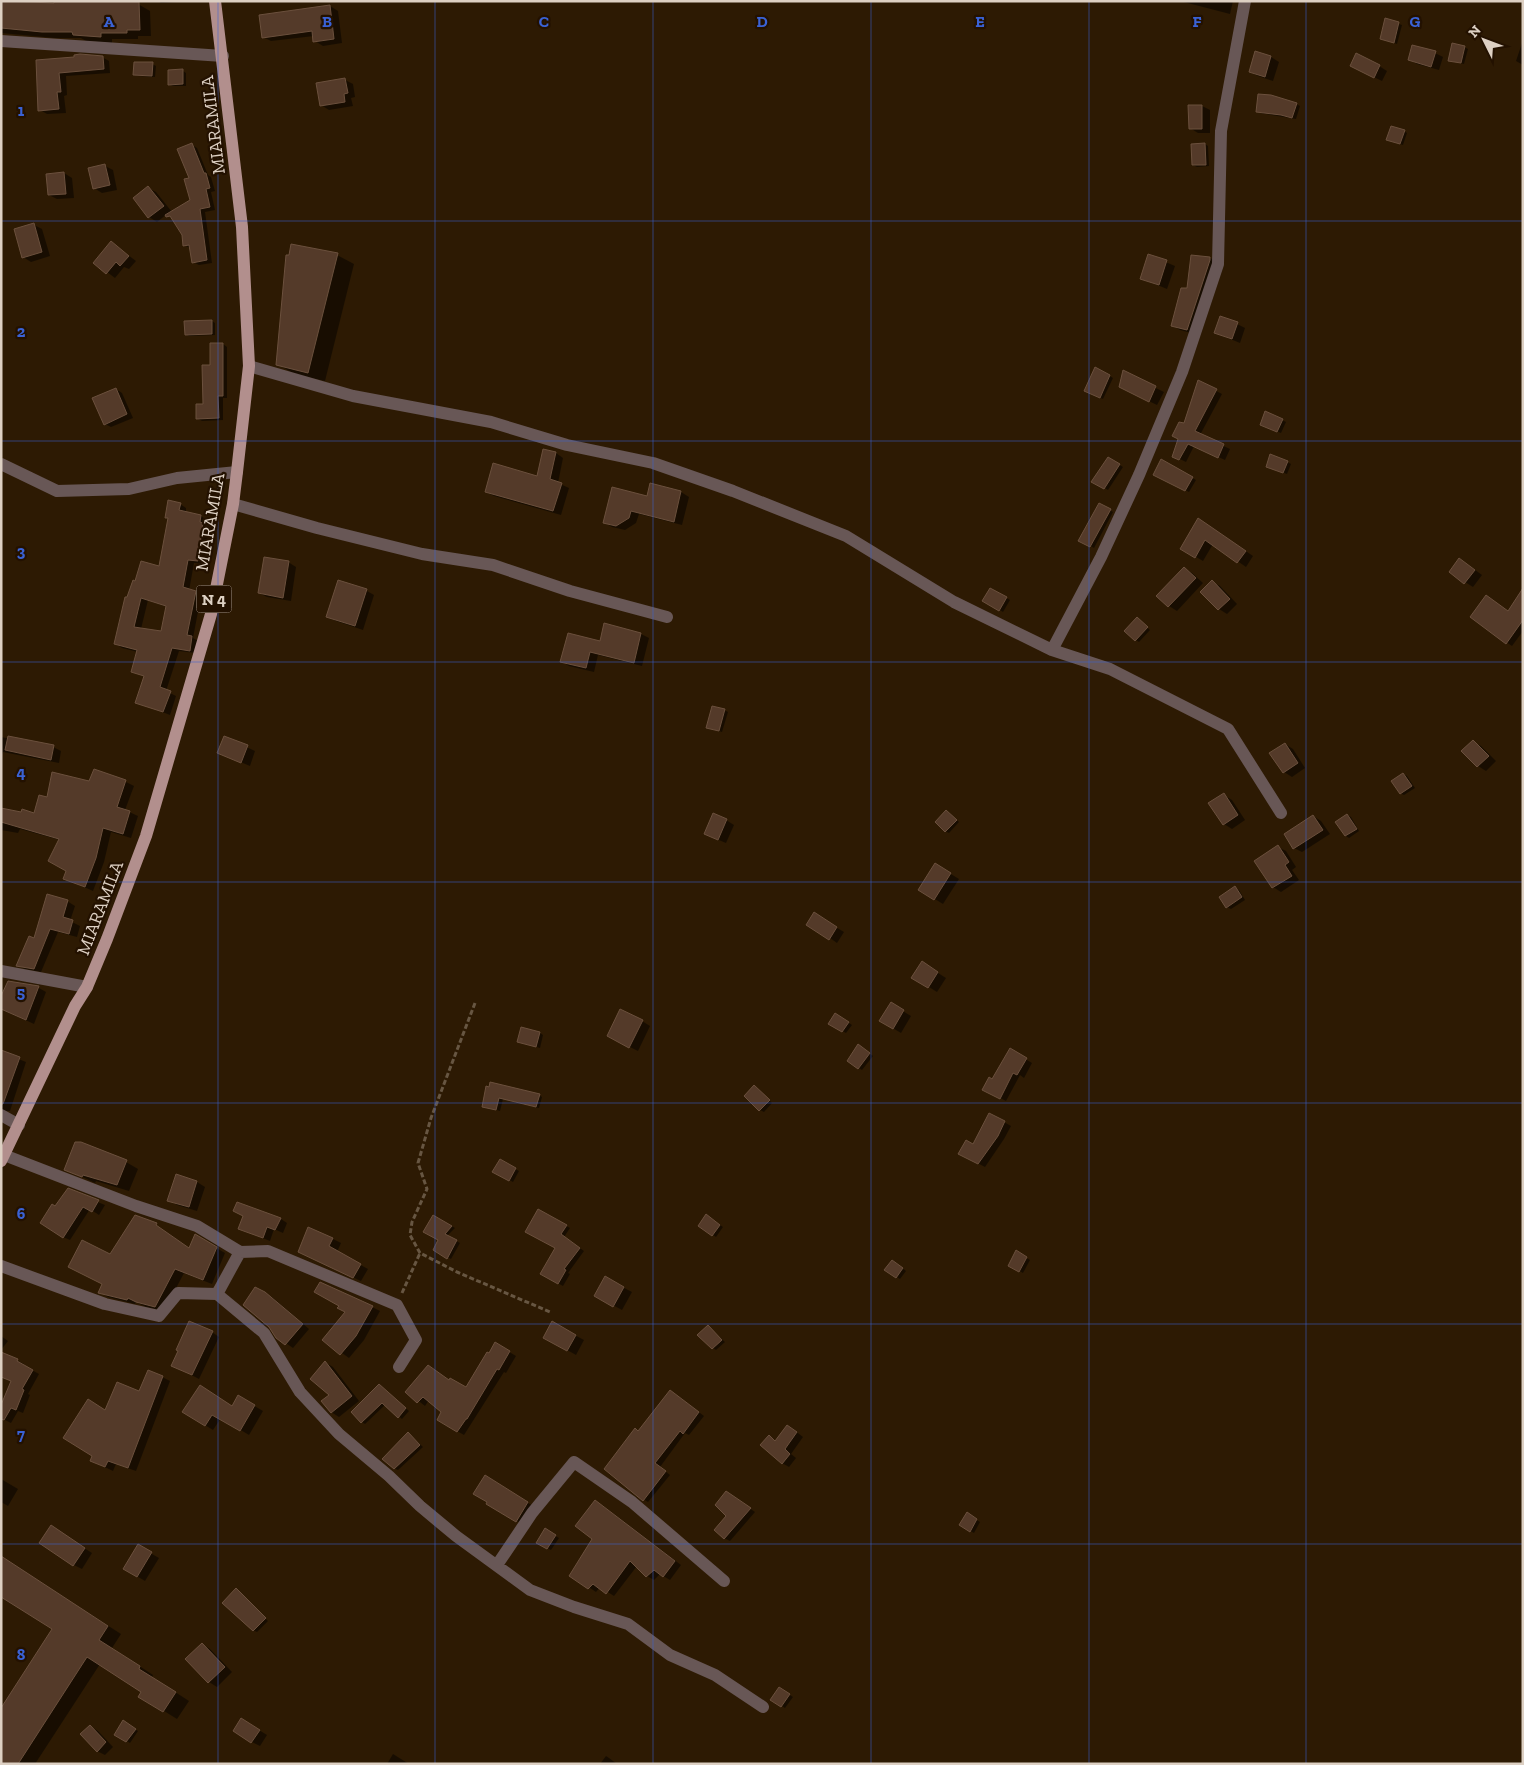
<svg xmlns="http://www.w3.org/2000/svg" width="1524" height="1765" viewBox="0 0 1524 1765" font-family="'Zilla Slab',serif">
  <style>
    .shadow { fill: #0007; fill-rule: evenodd }
    .building { fill: #543a29; stroke: #6b503d; fill-rule: evenodd }
    .lines { fill: none; stroke-linecap: round; stroke-linejoin: round }
    .path { stroke: #675642; stroke-width: 3; stroke-dasharray: 5 2.5; stroke-linecap: butt }
    .minor { stroke: #685756; stroke-width: 12 }
    .major { stroke: #b28f8d; stroke-width: 12 }
    .grid { fill: none; stroke: #3a62d5; stroke-width: 1; stroke-opacity: 0.55 }
    .labels { text-anchor: middle; stroke-width: 4.5; stroke-linejoin: round; paint-order: stroke }
    .shield { fill: #231100; stroke: #a59788; stroke-width: 1 }
    .shield-label { font-size: 16px; font-weight: bold; fill: #ddd0c3 }
    .street-label { font-size: 18px; fill: #ddd0c3; stroke: #231100 }
    .grid-label { font-size: 16px; text-anchor: middle; font-weight: bold; fill: #3a62d5; stroke: #231100; stroke-width: 4.5; stroke-linejoin: round; paint-order: stroke }
  </style>
  <rect width="100%" height="100%" fill="#2d1a03"/>
  <path class="shadow" d="M1 1 39 3 138 4 150 11 151 36H138V39H112V43L86 41 81 38H55L1 33Z
    M158 1H176V2L161 3Z
    M1180 1H1233L1230 14Z
    M330 6 338 11 342 43 323 46 315 41 314 36 271 41 263 37Z
    M1386 20 1402 25 1397 44 1381 38Z
    M1523 40V65L1516 61Z
    M1464 47 1468 49 1464 64 1449 60Z
    M1256 53 1271 57 1279 62 1273 81 1258 76 1250 72Z
    M1435 53 1443 57 1439 70 1417 64 1409 59Z
    M102 57 109 61 110 73 66 76 67 95 64 96 66 113 47 114 40 110 38 61Z
    M152 64 156 66 155 77 138 76 134 74Z
    M1379 66 1387 71 1382 81 1359 70Z
    M183 71 186 73V86H173L169 84Z
    M345 80 353 84 355 97 351 98 353 106 329 110 321 105Z
    M1296 104 1300 106 1296 119 1260 113 1257 111Z
    M1202 106 1210 110V133H1198L1190 128Z
    M1404 131 1407 133 1403 145 1391 141Z
    M1205 144 1208 146 1209 166 1197 167 1193 165Z
    M192 145 197 148 208 175 211 177 215 191 211 192 215 210 205 212 212 263 199 265 193 262 190 248 184 245 183 235 173 219 167 214 157 222 149 217 148 188 156 192 172 212 191 200Z
    M105 166 113 170 117 190 102 193 94 188Z
    M64 173 72 178 74 198 57 199 49 195Z
    M34 225 42 229 50 256 31 262 23 257Z
    M112 243 136 261 129 269 124 267 115 278 95 263Z
    M337 255 354 264 325 381 294 374 278 364Z
    M1149 255 1175 266 1167 289 1141 278Z
    M1210 258 1218 262 1195 334 1180 330 1172 325 1189 289Z
    M212 321 215 323V335L189 336 186 334Z
    M1237 324 1245 328 1240 343 1216 333Z
    M223 344 227 347V398H223V420L202 421 197 418 204 405 212 366Z
    M1096 368 1113 378 1103 399 1089 392Z
    M1123 372 1164 392 1157 405 1128 391Z
    M1199 382 1222 394 1200 435 1230 449 1225 460 1194 446 1186 462 1174 456Z
    M116 389 122 393 133 418 111 427 105 424Z
    M1282 420 1286 422 1281 433 1265 426Z
    M544 451 556 453 563 458 558 483 569 488 561 515 494 496 486 492 538 478Z
    M1108 458 1123 467 1108 490 1093 481Z
    M1162 461 1196 480 1189 492 1155 474Z
    M1287 462 1291 464 1287 474 1271 468Z
    M651 485 681 492 689 497 682 525 639 514 636 523 625 530 612 527 604 522 648 498Z
    M180 504 186 508V512L201 516 207 520 206 526 209 528 204 564 194 563 189 591 201 596 193 638 198 641 196 653 179 651 166 691 176 696 170 715 137 702 145 677 133 671 138 652 122 648 116 644 126 598 160 568 169 519 166 517ZM148 600 167 607 162 633 141 629Z
    M1099 504 1113 512 1094 548 1080 540Z
    M1206 524 1253 556 1246 567 1213 544 1203 561 1181 548Z
    M288 562 296 567 291 601 267 597 259 593Z
    M1467 564 1482 575 1473 587 1465 582Z
    M1184 568 1192 573 1203 583 1177 611 1169 606Z
    M339 582 367 591 374 595 363 630 336 621 328 617Z
    M1212 582 1220 586 1237 604 1227 614 1219 609 1202 592Z
    M991 589 1010 600 1003 612 984 600Z
    M1523 600V631L1512 646 1506 642 1509 612Z
    M1140 621 1150 630 1139 642 1136 640Z
    M605 625 641 634 649 638 642 666 598 655 594 672 569 666 561 661 601 643Z
    M724 710 728 712 722 732 707 727Z
    M1 737 53 747 61 751 59 763 3 752 1 757Z
    M225 737 255 751 250 766 219 753Z
    M1473 742 1481 746 1496 761 1486 771 1478 766 1463 751Z
    M1285 744 1293 749 1305 768 1292 777 1284 772Z
    M94 770 126 782 134 786 125 810 138 816 131 838 111 832 104 862 93 891 64 878 67 871 60 840 20 829 18 833 1 830V809L22 814H35L48 799 90 782Z
    M1403 774 1407 776 1415 788 1404 795 1400 793Z
    M1224 795 1232 800 1245 820 1232 829 1224 824Z
    M947 811 959 822 949 833 945 831Z
    M1347 815 1351 817 1359 831 1349 838 1346 836Z
    M1313 816 1321 821 1330 834 1302 852 1294 848Z
    M726 820 734 825 726 843 714 838Z
    M1278 847 1286 851 1296 867 1292 870 1299 880 1281 892 1273 887 1256 861Z
    M936 865 959 879 943 904 920 890Z
    M1235 888 1239 890 1245 900 1231 909 1227 907Z
    M67 901 75 906 70 921 80 926 77 937 58 932 41 972 25 969 18 965 35 940Z
    M822 919 844 932 837 943 830 938Z
    M930 968 946 978 937 992 913 977Z
    M9 982 39 988 46 992 34 1024 6 1011Z
    M891 1004 911 1016 901 1033 881 1021Z
    M836 1014 852 1025 846 1033 830 1023Z
    M642 1021 650 1026 638 1051 616 1040Z
    M540 1033 543 1035 540 1048 518 1041Z
    M862 1048 873 1056 862 1070 848 1061Z
    M1010 1050 1032 1063 1024 1078 1020 1075 1006 1101 983 1089 993 1080Z
    M1 1052 26 1062 10 1111H5L1 1110Z
    M487 1088 539 1095 542 1097 539 1108 503 1099 500 1111 484 1106Z
    M758 1089 772 1103 764 1112 760 1110Z
    M1004 1122 1011 1126 1004 1139 985 1167 960 1154 974 1146Z
    M77 1142 126 1162 138 1169 129 1191 96 1181 95 1183 66 1169Z
    M501 1161 519 1171 513 1182 493 1171Z
    M177 1176 197 1182 205 1187 197 1211 177 1205 169 1200Z
    M68 1190 105 1205 99 1215 90 1209 70 1240 63 1237 55 1208Z
    M539 1211 570 1228 564 1237 584 1251 568 1273 570 1274 563 1286 541 1274 556 1248Z
    M434 1216 455 1228 447 1236 460 1243 451 1259 434 1250 440 1240Z
    M710 1218 723 1227 716 1237 713 1235Z
    M281 1219 287 1223 283 1233 274 1229 270 1241 240 1229Z
    M156 1225 190 1249 196 1236 225 1253 212 1284 184 1273 164 1311 146 1307 136 1302 135 1304 108 1297 100 1292 111 1256Z
    M333 1239 341 1243 337 1252 368 1269 361 1281 307 1256Z
    M1016 1252 1030 1260 1023 1273 1009 1265Z
    M896 1263 906 1271 900 1279 886 1270Z
    M605 1278 632 1292 622 1310 596 1296Z
    M256 1288 273 1298 309 1329 293 1348 277 1337Z
    M372 1307 380 1311 364 1340 349 1358 324 1340 347 1312Z
    M552 1323 584 1340 576 1355 544 1337Z
    M711 1329 725 1342 716 1350 713 1348Z
    M212 1332 219 1337 199 1379 180 1369Z
    M1 1336 8 1341 1 1350Z
    M496 1344 516 1356 506 1373 504 1372 464 1435 438 1420 443 1412 429 1400 425 1406 407 1392 449 1381 466 1389Z
    M5 1355 24 1364 23 1365 39 1374 28 1394 30 1395 23 1413 18 1411 11 1423 1 1418 12 1381Z
    M326 1363 333 1367 359 1401 339 1417 331 1412V1395Z
    M162 1377 170 1381 136 1471 116 1464 113 1471 92 1461 106 1412 140 1393Z
    M379 1385 409 1411 402 1419 385 1405 365 1424 362 1422Z
    M675 1394 704 1416 689 1435 685 1433 660 1467 670 1475 648 1502 643 1499 639 1432Z
    M239 1397 263 1411 249 1435 221 1418 213 1430 184 1412 233 1407Z
    M794 1430 803 1437 791 1454 796 1458 789 1467 782 1463 769 1436 776 1441Z
    M408 1433 423 1447 398 1470 394 1468Z
    M485 1477 533 1506 522 1524 487 1503Z
    M1 1479 18 1489 8 1506 1 1502Z
    M732 1496 755 1512 730 1541 724 1538Z
    M602 1505 681 1565 670 1580 660 1574 654 1580 647 1576 637 1566 614 1596 600 1587 596 1592 571 1575 593 1538Z
    M967 1514 980 1522 974 1533 960 1525Z
    M545 1530 559 1538 551 1550 538 1543Z
    M59 1532 92 1553 82 1569 74 1565Z
    M138 1546 159 1558 145 1581 125 1569Z
    M18 1568 121 1634 112 1648 153 1675 152 1677 189 1701 177 1719 140 1696 143 1691 100 1664 35 1764H1L53 1629Z
    M239 1592 268 1621 257 1632 253 1630Z
    M202 1644 210 1649 232 1672 217 1687 209 1682 187 1659Z
    M779 1688 793 1697 785 1708 772 1699Z
    M123 1722 138 1731 130 1743 116 1734Z
    M249 1724 267 1735 260 1746 252 1742Z
    M90 1726 98 1731 113 1747 105 1755 97 1751Z
    M393 1754 409 1764H387Z
    M606 1756 609 1758 617 1764H600Z"/>
  <path class="building" d="M1 1 54 3V2H139L140 30H127V33H101V37L73 35 72 32H42L1 28Z
    M330 5 334 39 313 42 312 31 262 38 259 15Z
    M1385 18 1399 22 1394 43 1380 39Z
    M1452 43 1465 46 1461 63 1448 61Z
    M1412 45 1436 51 1431 67 1408 60Z
    M1255 51 1271 56 1265 77 1249 72Z
    M1356 53 1380 65 1374 78 1350 66Z
    M80 54 103 56 104 69 59 73 61 92H57L59 109 38 111 36 60 74 57V55Z
    M134 62H153L152 76 133 75Z
    M183 69V84L168 85V70Z
    M345 78 348 93 344 94 345 102 320 106 316 83Z
    M1258 94 1271 95 1297 103 1292 118 1281 115 1256 112Z
    M1188 105H1202V129H1189Z
    M1391 126 1405 130 1400 144 1386 140Z
    M192 143 204 173H206L210 188 206 189 210 207 200 209 207 260 192 263 189 245 183 246 182 235 170 216 166 217 165 215 190 200 184 179 189 178 177 149Z
    M1205 143 1206 165H1192L1191 144Z
    M105 164 110 185 93 189 88 168Z
    M64 172 66 194 48 195 46 174Z
    M148 186 164 206 148 218 133 198Z
    M34 223 42 252 22 258 14 229Z
    M111 241 129 256 120 266 116 262 106 274 93 263Z
    M291 244 338 253 308 373 276 365 286 255H289Z
    M1148 254 1167 260 1159 285 1140 279Z
    M1191 255 1210 257V260L1187 330 1171 326 1181 288H1187Z
    M1220 316 1238 322 1232 339 1214 333Z
    M212 320V334L185 335 184 321Z
    M210 343H223V396H218L219 418 196 419V404H203L202 365H210Z
    M1095 367 1110 375 1100 398 1084 391Z
    M1123 370 1156 386 1149 402 1119 387Z
    M1198 380 1217 389 1195 431 1224 444 1218 458 1188 444 1179 460 1172 457 1178 439 1172 436 1179 422 1184 423Z
    M116 388 127 414 104 425 92 398Z
    M1265 411 1283 419 1277 432 1260 425Z
    M543 449 556 452 550 479 562 483 553 511 485 492 493 463 537 476Z
    M1270 454 1288 461 1283 473 1266 467Z
    M1108 457 1120 464 1104 489 1091 482Z
    M1161 459 1193 477 1185 491 1153 475Z
    M650 483 681 491 674 522 631 511 629 518 616 526 603 523 612 487 647 496Z
    M168 500 181 503 179 510 201 515 200 522 203 523 198 561 188 560 183 587 196 591 187 635 192 636 190 651 172 648 160 687 171 691 163 712 135 703 144 676 131 672 137 650 114 644 125 597H127L133 580 135 581 141 561 159 566 168 518H165ZM141 598 166 606 161 631 134 627Z
    M1099 503 1111 509 1090 547 1078 541Z
    M1198 518 1246 551 1237 563 1205 540 1195 558 1180 549Z
    M264 557 289 561 283 598 258 593Z
    M1459 558 1475 570 1464 584 1449 572Z
    M1184 567 1196 578 1168 607 1156 596Z
    M338 580 367 589 355 626 326 617Z
    M1212 580 1230 599 1218 610 1200 592Z
    M990 588 1007 597 999 611 982 601Z
    M1523 588V620L1506 644 1470 617 1486 595 1508 611Z
    M1137 617 1148 627 1135 641 1124 631Z
    M604 623 641 633 634 663 590 652 586 668 560 662 568 633 600 641Z
    M712 706 725 709 719 731 706 728Z
    M8 736 54 745 51 760 5 750Z
    M224 736 248 745 241 763 217 753Z
    M1473 740 1489 756 1477 767 1461 751Z
    M1285 743 1298 763 1283 773 1269 753Z
    M94 769 126 780 117 807 130 811 123 834 103 828 96 858 85 887 63 879 66 871 48 861 59 839 1 822V808L21 812 22 809 34 813 39 795 47 797 52 772 89 781Z
    M1403 773 1412 786 1400 794 1391 781Z
    M1224 793 1238 815 1223 825 1208 803Z
    M946 810 957 820 945 832 935 822Z
    M713 813 727 819 718 840 704 834Z
    M1347 814 1357 829 1345 836 1335 822Z
    M1313 815 1323 830 1293 849 1284 834Z
    M1278 845 1289 862 1285 865 1292 876 1272 888 1254 861Z
    M935 863 951 873 934 900 918 890Z
    M1235 886 1242 897 1226 908 1219 897Z
    M47 894 68 900 63 917 73 920 69 934 50 929 34 969 16 966 29 936 34 938Z
    M814 912 837 927 829 940 806 925Z
    M922 961 938 972 928 988 911 978Z
    M8 981 39 986 26 1020 1 1009V996Z
    M891 1002 904 1010 893 1029 879 1021Z
    M620 1009 643 1020 629 1048 607 1036Z
    M835 1013 849 1022 842 1032 828 1024Z
    M521 1027 540 1032 536 1047 517 1042Z
    M858 1044 870 1053 858 1069 847 1061Z
    M1010 1048 1027 1058 1017 1075 1013 1073 1000 1099 982 1090 989 1077 992 1079Z
    M1 1050 20 1057 3 1104H1Z
    M490 1082 540 1094 536 1107 499 1098 496 1110 482 1107 486 1086 489 1087Z
    M754 1085 770 1100 759 1111 744 1096Z
    M989 1113 1005 1121 998 1136 978 1164 958 1154 966 1140 973 1144Z
    M75 1142H81L127 1160 117 1185 83 1175 82 1177 64 1170Z
    M500 1159 516 1168 509 1181 492 1172Z
    M176 1174 197 1181 189 1207 167 1201Z
    M68 1188 99 1200 92 1212 83 1207 63 1238 40 1223 52 1204 55 1206Z
    M237 1202 281 1218 275 1230 267 1227 263 1238 238 1229 243 1216 233 1211Z
    M538 1209 567 1225 561 1234 580 1248 564 1269 566 1270 558 1284 540 1274 555 1248 525 1232Z
    M706 1214 720 1225 712 1236 698 1226Z
    M135 1215 157 1223 156 1225 189 1248 195 1234 217 1247 203 1280 175 1269 155 1307 136 1302 128 1298 127 1300 98 1293 102 1284 68 1267 82 1240 110 1254Z
    M433 1215 452 1226 445 1234 457 1240 447 1259 433 1250 438 1240 423 1232Z
    M308 1227 333 1238 329 1246 361 1264 353 1278 298 1252Z
    M1016 1250 1027 1257 1019 1272 1008 1266Z
    M892 1260 903 1268 896 1278 884 1270Z
    M605 1276 624 1287 613 1307 594 1296Z
    M320 1282 373 1306 356 1336 340 1355 322 1340 345 1312 337 1308 339 1306 314 1292Z
    M255 1287 265 1292 303 1324 285 1345 276 1338 269 1327 243 1305Z
    M189 1321 213 1331 192 1375 171 1366 178 1351 176 1350Z
    M552 1321 576 1335 567 1351 543 1338Z
    M708 1325 722 1340 712 1349 697 1335Z
    M495 1342 510 1351 499 1370 497 1369 467 1419H466L457 1432 437 1420 441 1412 423 1397 417 1403 405 1392 428 1365 449 1380 450 1378 466 1387 487 1352 489 1353Z
    M1 1352 18 1359 17 1361 33 1370 22 1389 24 1390 16 1410 11 1408 4 1420 1 1419V1405L11 1381 1 1377Z
    M325 1361 352 1396 331 1413 321 1401 329 1395 310 1379Z
    M148 1370 163 1376 128 1468 108 1461 105 1467 90 1461 92 1456 63 1438 88 1399 105 1410 117 1382 139 1391Z
    M379 1384 406 1408 398 1418 382 1403 361 1423 351 1412Z
    M200 1385 232 1406 238 1395 255 1405 240 1431 212 1415 205 1426 182 1412Z
    M670 1390 699 1412 683 1434 680 1431 655 1463 666 1471 643 1501 604 1469 635 1428 638 1431Z
    M787 1425 797 1432 785 1449 790 1454 782 1464 760 1445 769 1435 775 1441Z
    M408 1432 420 1445 394 1469 382 1459Z
    M485 1475 528 1502 516 1522 486 1504 487 1502 473 1494Z
    M726 1491 751 1508 724 1539 714 1530 726 1516 715 1505Z
    M595 1500 675 1561 663 1577 654 1570 646 1577 630 1561 606 1594 593 1584 588 1589 569 1576 592 1539 575 1526Z
    M967 1512 977 1519 970 1532 959 1525Z
    M51 1525 85 1548 73 1566 39 1543Z
    M545 1528 556 1535 547 1549 536 1543Z
    M138 1544 152 1552 137 1577 123 1569Z
    M1 1556 108 1626 99 1640 140 1666 139 1669 176 1692 163 1712 138 1697 141 1692 87 1657 18 1764H1V1708L52 1629 1 1597Z
    M236 1588 266 1618 253 1631 222 1603Z
    M202 1643 225 1667 208 1683 185 1659Z
    M779 1687 790 1694 781 1707 770 1700Z
    M241 1718 260 1730 251 1743 233 1731Z
    M123 1720 136 1729 126 1742 114 1735Z
    M90 1725 106 1742 97 1752 80 1734Z"/>
  <g class="lines">
    <path class="path" d="M475 1003 431 1118 418 1163 427 1189 412 1222 410 1235 420 1253 457 1272 550 1312
      M402 1293 420 1253"/>
    <path class="minor" d="M1 41 223 56
      M249 366 353 396 491 422 567 445 653 463 733 491 846 536 954 602 1052 650 1110 669 1228 729 1281 813
      M1 464 57 491 129 489 177 478 237 472
      M233 504 317 528 422 554 493 565 570 591 667 617
      M1052 650 1101 557 1139 475 1182 372 1218 264 1221 131 1245 1
      M1 971 87 987
      M1 1115 19 1125
      M4 1155 136 1206 197 1226 240 1252
      M1 1266 105 1304 159 1316 178 1293 217 1294 264 1333 300 1392 339 1434 389 1476 420 1506 456 1536 530 1590 574 1607 628 1624 670 1655 715 1675 763 1707
      M217 1294 240 1252 268 1251 397 1305 416 1340 399 1367
      M497 1565 532 1513 574 1462 632 1502 724 1581"/>
    <path class="major" d="M1 1161 75 1006 87 987 107 939 146 836 211 614 233 504 237 472 249 366 242 227 215 1"/>
  </g>
  <path class="grid" d="M218 1V1764M435 1V1764M653 1V1764M871 1V1764M1089 1V1764M1306 1V1764M1 221H1523M1 441H1523M1 662H1523M1 882H1523M1 1103H1523M1 1324H1523M1 1544H1523"/>
  <g class="labels">
    <rect class="shield" x="196.5" y="585.5" width="35" height="27" rx="4"/>
    <g class="shield-label">
      <text x="214" y="605">N 4</text>
    </g>
    <g class="street-label">
      <text transform="translate(213 125) rotate(-97)" y="6">MIARAMILA</text>
      <text transform="translate(210 522) rotate(-80)" y="6">MIARAMILA</text>
      <text transform="translate(100 908) rotate(-69)" y="6">MIARAMILA</text>
    </g>
  </g>
  <g class="grid-label">
    <text x="109" y="27">A</text>
    <text x="327" y="27">B</text>
    <text x="544" y="27">C</text>
    <text x="762" y="27">D</text>
    <text x="980" y="27">E</text>
    <text x="1197" y="27">F</text>
    <text x="1415" y="27">G</text>
    <text x="21" y="116">1</text>
    <text x="21" y="337">2</text>
    <text x="21" y="557">3</text>
    <text x="21" y="778">4</text>
    <text x="21" y="998">5</text>
    <text x="21" y="1219">6</text>
    <text x="21" y="1440">7</text>
    <text x="21" y="1660">8</text>
  </g>
  <rect width="1524" height="1765" fill="none" stroke="#ddd0c3" stroke-width="5"/>
  <g transform="translate(1484 40) rotate(312)" stroke="#231100" stroke-width="4" paint-order="stroke">
  <path d="M0-4L9 19L0 12L-9 19Z" fill="#ddd0c3"/>
  <text y="-8" font-size="14" font-weight="bold" text-anchor="middle" fill="#ddd0c3">N</text>
  </g>
</svg>
